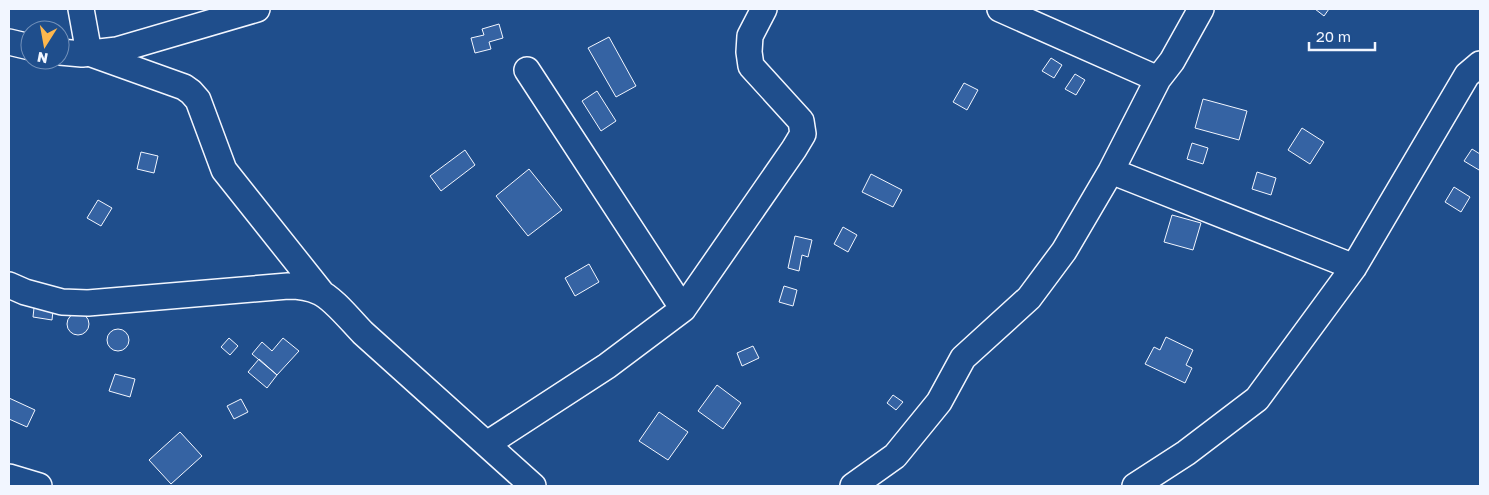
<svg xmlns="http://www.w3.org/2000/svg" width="1489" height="495" viewBox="0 0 1489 495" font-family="'Golos Text',sans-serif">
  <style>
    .building { fill: #3563a3; stroke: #f2f6ff }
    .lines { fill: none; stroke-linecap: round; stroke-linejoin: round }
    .minor-casing { stroke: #f2f6ff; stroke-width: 28 }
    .minor { stroke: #1f4e8c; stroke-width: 25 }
  </style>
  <rect width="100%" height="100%" fill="#1f4e8c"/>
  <path class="building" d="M1315 9H1329L1324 16Z
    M499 24 503 38 489 42 491 49 475 53 471 38 484 35 482 29Z
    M609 37 636 86 616 97 588 48Z
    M1051 58 1062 65 1054 78 1042 71Z
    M1075 74 1085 80 1076 95 1065 89Z
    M964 83 978 90 967 110 953 102Z
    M597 91 616 121 601 131 582 101Z
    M1203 99 1247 111 1239 140 1195 128Z
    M1302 128 1324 142 1310 164 1288 150Z
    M1192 143 1208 148 1203 164 1187 159Z
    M1472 149 1480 154V167L1479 170 1464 161Z
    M465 150 475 165 441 191 430 176Z
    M141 152 158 156 154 173 137 169Z
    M529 169 562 210 528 236 496 196Z
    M1257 172 1276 178 1271 195 1252 189Z
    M871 174 902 190 893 207 862 192Z
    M1454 187 1470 197 1461 212 1445 202Z
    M98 200 112 208 101 226 87 218Z
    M1172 215 1201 223 1193 250 1164 242Z
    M843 227 857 235 848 252 834 244Z
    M795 236 812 240 808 257 802 255 799 271 788 268Z
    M589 264 599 282 575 296 565 278Z
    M784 286 797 290 793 306 779 302Z
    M35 299 54 301 52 320 33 317Z
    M67 324a11 11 0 1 1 22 0a11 11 0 1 1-22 0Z
    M107 340a11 11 0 1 1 22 0a11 11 0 1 1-22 0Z
    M1166 337 1193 350 1186 365 1192 368 1185 383 1145 364 1154 347 1160 350Z
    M229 338 238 346 230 355 221 347Z
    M283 338 299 351 277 375 252 354 262 342 272 351Z
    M753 346 759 358 742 366 737 353Z
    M259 359 277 375 267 388 248 372Z
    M115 374 135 379 130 397 109 391Z
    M717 385 741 403 723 429 698 411Z
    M893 395 903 402 896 410 887 403Z
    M9 398 35 410 27 427 9 419Z
    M241 399 248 412 234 419 227 406Z
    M659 412 688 432 668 460 639 441Z
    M180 432 202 456 171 484 149 460Z"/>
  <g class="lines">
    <g class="minor-casing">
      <path id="minor" d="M81 9 89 53 184 87 191 92 198 100 224 170 321 292
        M1000 9 1158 79
        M9 42 30 47
        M60 52 82 54 117 50 257 9
        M527 70 683 309
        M1111 171 1354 267
        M9 285 25 292 62 302 88 303 288 286C299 286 309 287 319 292 333 298 352 322 363 333L533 486
        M487 444 607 366 683 309 794 149 803 134 801 121 751 66 749 52 750 36 764 9
        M9 477 39 486
        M853 486 895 456 939 402 963 358 1029 298 1064 251 1111 171 1158 79 1172 61 1201 9
        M1135 486 1186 453 1257 399 1354 267 1467 75 1480 64"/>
    </g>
    <use href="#minor" class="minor"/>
  </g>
  <rect width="1489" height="495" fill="none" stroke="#f2f6ff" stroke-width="20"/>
  <g transform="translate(45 45) rotate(191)"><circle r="24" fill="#1f4e8c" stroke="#7391ba"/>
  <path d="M0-4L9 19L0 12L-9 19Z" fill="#ffb74d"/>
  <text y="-8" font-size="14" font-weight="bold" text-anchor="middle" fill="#f2f6ff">N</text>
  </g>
  <path d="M1309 42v8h66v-8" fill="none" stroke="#f2f6ff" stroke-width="2.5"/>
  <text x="1316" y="42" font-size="15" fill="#f2f6ff" stroke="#1f4e8c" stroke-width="4" paint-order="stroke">20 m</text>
</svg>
